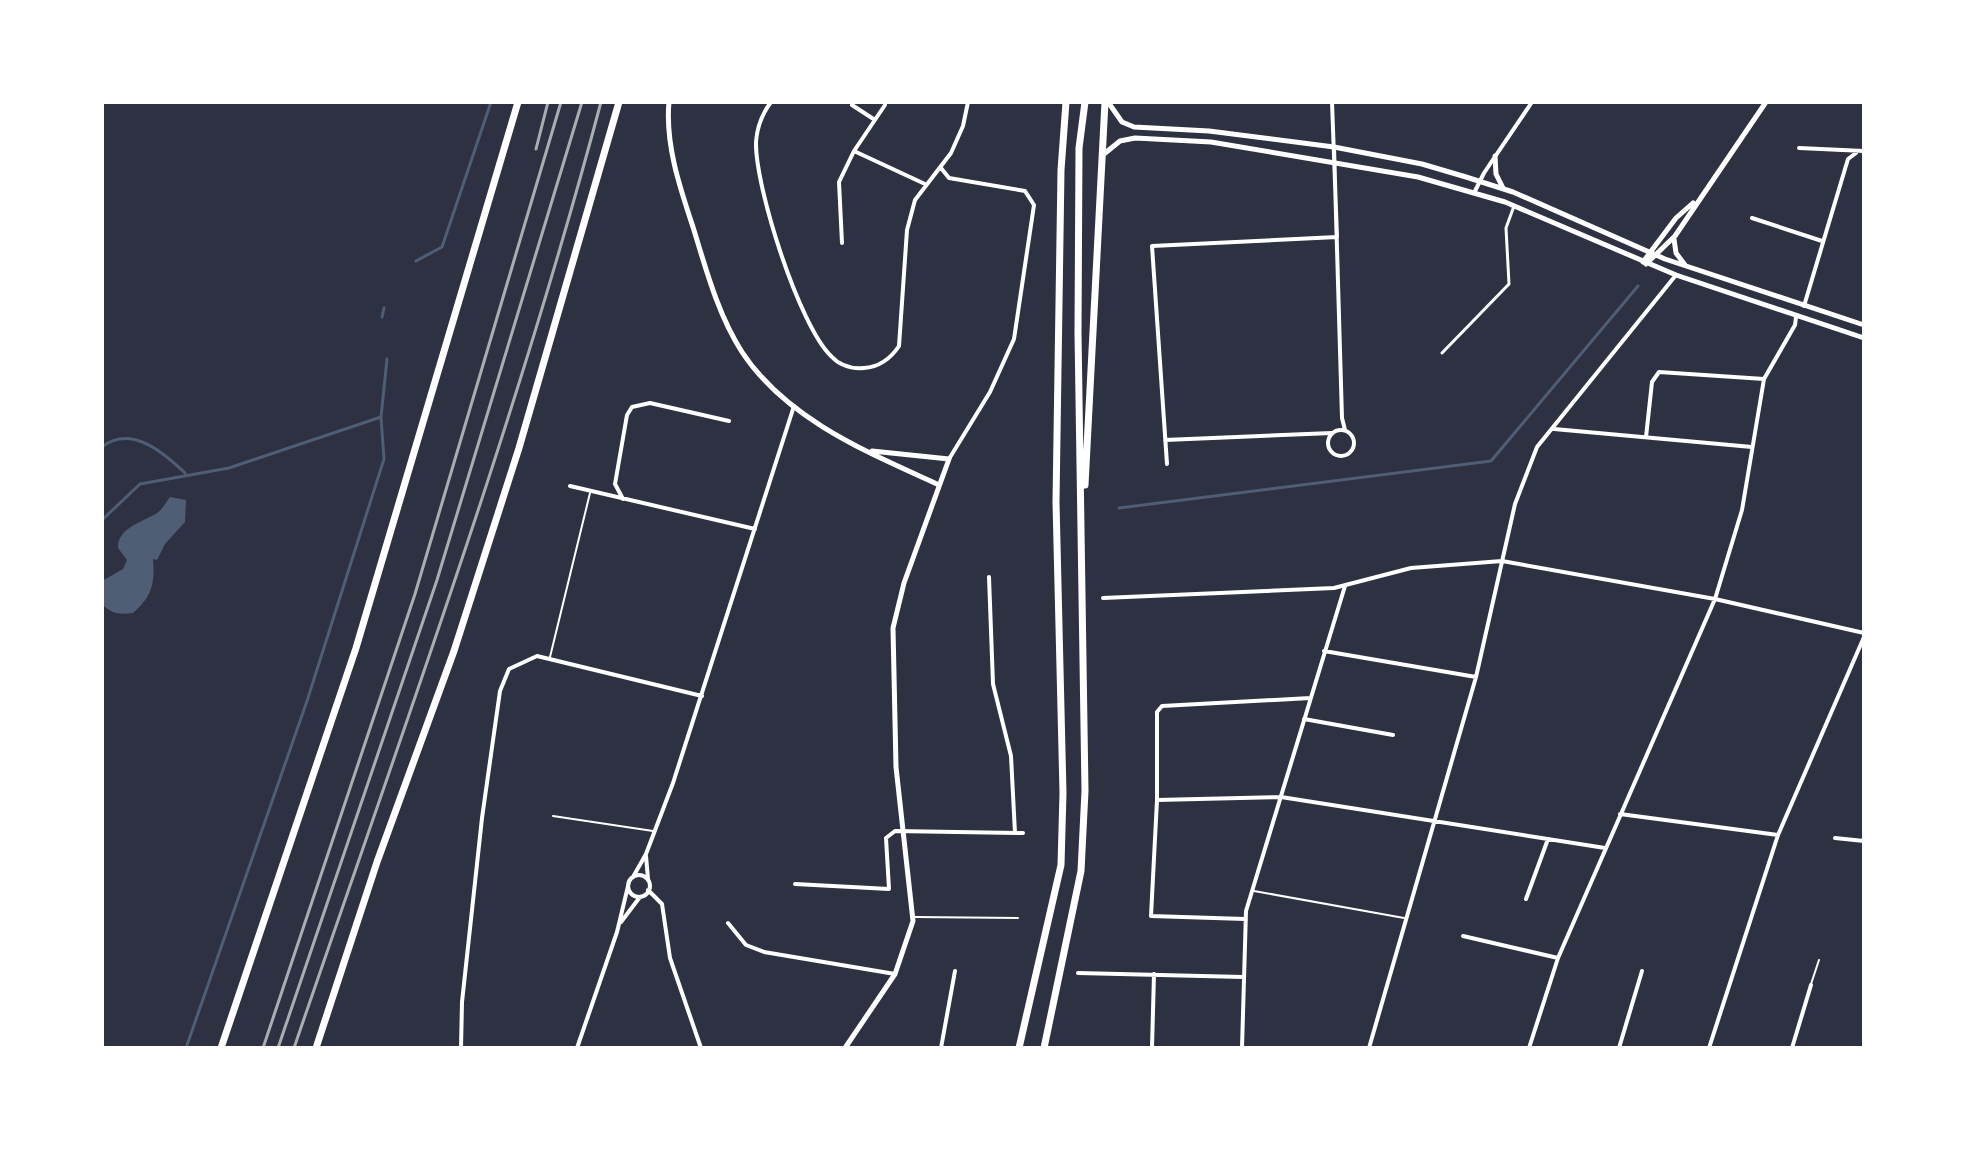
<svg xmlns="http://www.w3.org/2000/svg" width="1966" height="1150" viewBox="0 0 1966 1150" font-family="Barlow,sans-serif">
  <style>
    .water { fill: #4f5d75 }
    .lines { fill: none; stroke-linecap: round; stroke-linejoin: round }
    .stream { stroke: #4f5d75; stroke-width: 3 }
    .service { stroke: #fff; stroke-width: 2 }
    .pedestrian { stroke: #fff; stroke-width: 3 }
    .minor { stroke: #fff; stroke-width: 4 }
    .tertiary { stroke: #fff; stroke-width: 5 }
    .motorway { stroke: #fff; stroke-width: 7 }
    .rail { stroke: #abadb3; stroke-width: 3 }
  </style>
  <rect width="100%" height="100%" fill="#2d3142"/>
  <path class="water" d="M170 497 186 500 185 522 165 544 157 560 153 559C155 584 152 596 133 613 121 615 111 614 102 604V581L123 569 127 560 118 548C117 528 143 522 157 513 163 509 166 502 170 497Z"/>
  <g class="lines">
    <path class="stream" d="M416 261 442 247 491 102
      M382 317 384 308
      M102 447C131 424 164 453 185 473
      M1119 508 1491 461 1638 286
      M102 520 140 484 229 468 381 417
      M186 1048 307 701 384 459 381 417 387 359"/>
    <path class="service" d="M550 657 590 493
      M553 816 653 831
      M1254 891 1404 918
      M915 917 1018 918
      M1811 984 1819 960"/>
    <path class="pedestrian" d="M1442 353 1509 284 1506 228 1514 206"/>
    <path class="minor" d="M771 102C762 114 757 128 756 142 755 187 799 325 831 356 840 366 851 369 864 368 879 367 891 358 899 346L907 230 915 200 951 153 963 126 968 102
      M854 102 852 105 875 120
      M1332 102 1337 237
      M1334 147 1342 418 1345 430
      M1799 148 1864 151
      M854 151 925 184
      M941 168 949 178 1025 191 1034 205 1014 339 990 392 949 459
      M1474 193 1484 173 1532 102
      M1752 218 1822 241
      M842 243 839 182 854 151 885 105
      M1804 306 1848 159 1856 153
      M1554 429 1752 447
      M1328 443a13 13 0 1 1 26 0a13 13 0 1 1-26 0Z
      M1646 437 1652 382 1659 372 1764 379
      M1165 440 1332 433
      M1167 464 1152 246 1337 237
      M570 486 755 529
      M623 499 615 484 627 415 632 407 650 403 729 421
      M989 577 993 684 1011 756 1015 833
      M1103 598 1334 588 1411 568 1502 561 1715 599 1864 633
      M1324 651 1476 677
      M1304 719 1393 735
      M1157 800 1281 797 1605 848
      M1620 814 1778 835
      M1835 838 1864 841
      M646 856 648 879
      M628 886a11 11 0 1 1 22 0a11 11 0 1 1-22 0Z
      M633 877 646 854 673 783 794 406
      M795 884 889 889 886 838 895 831 1023 833
      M648 890 662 904 670 958 701 1048
      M1526 899 1548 839
      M1245 919 1151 916 1157 800V712L1162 706 1310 698
      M621 922 640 897
      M728 923 746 945 764 952 895 974
      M1463 936 1558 958
      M1078 973 1243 977
      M461 1048 462 1002 482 818 500 691 509 669 537 656 702 696
      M577 1048 617 932 629 882
      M941 1048 955 971
      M1152 1048 1154 974
      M1242 1048 1246 911 1345 586
      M1369 1048 1476 677 1515 504 1537 447 1676 275
      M1529 1048 1558 958 1715 599 1742 510 1764 379 1795 325 1796 317
      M1619 1048 1642 971
      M1709 1048 1778 835 1864 637
      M1792 1048 1811 985"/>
    <path class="tertiary" d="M669 102C665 144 680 188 693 227 706 269 718 315 742 352 786 419 867 452 937 484
      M1108 102 1122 122 1134 127 1209 131 1334 147 1422 164 1466 177 1513 192 1665 259 1864 325
      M1104 154 1120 141 1135 138 1211 142 1418 177 1505 202 1676 275 1864 338
      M1495 156 1496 174 1503 188
      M1674 239 1676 253 1685 265
      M1643 262 1676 218 1693 203
      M1646 264 1675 236 1766 102
      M845 1048 895 974 913 921 896 767 893 628 904 583 949 459 872 451"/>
    <path class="motorway" d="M1085 485 1105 102
      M221 1048 356 648 518 102
      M316 1048 377 862 454 651 519 448 619 102
      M1019 1048 1061 865 1063 793 1056 502 1061 170 1066 102
      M1044 1048 1081 871 1085 791 1078 333 1079 148 1085 102"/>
    <path class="rail" d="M536 149 548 102
      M263 1048 415 594 561 102
      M278 1048 437 580 582 102
      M294 1048C401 735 516 422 601 102"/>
  </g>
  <rect width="1966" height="1150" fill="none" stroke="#ffffff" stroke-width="208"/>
</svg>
